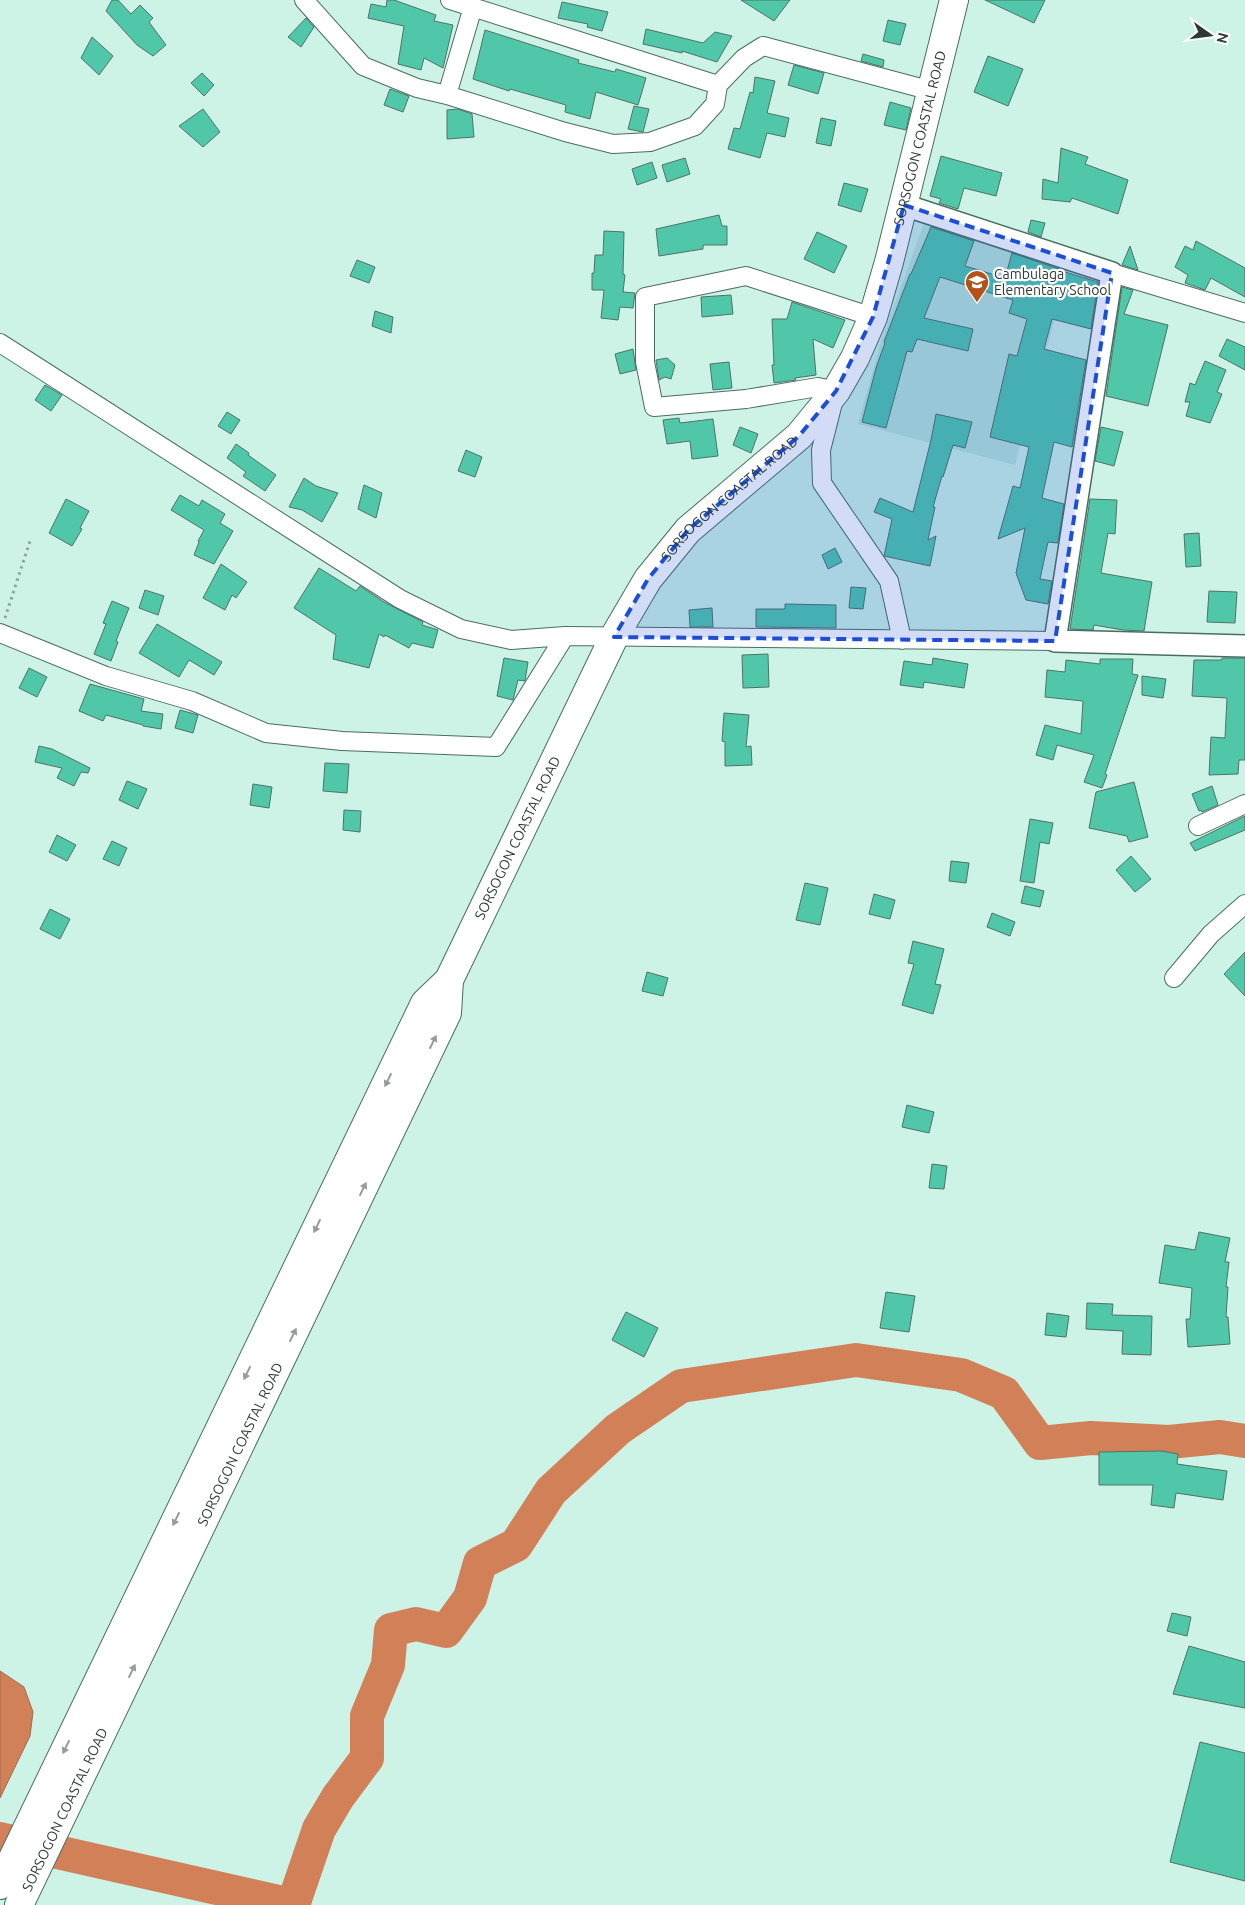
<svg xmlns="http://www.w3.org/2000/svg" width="1245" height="1905" viewBox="0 0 1245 1905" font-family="Ubuntu,sans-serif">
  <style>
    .built { fill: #b7e6d7 }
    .water { fill: #d28058; stroke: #a06b4e }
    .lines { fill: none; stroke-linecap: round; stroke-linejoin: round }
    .river { stroke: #d28058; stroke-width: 34 }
    .building { fill: #51c7aa; stroke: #4f7267 }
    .minor-casing { stroke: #4a6d63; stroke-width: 20 }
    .tertiary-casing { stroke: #4a6d63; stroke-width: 24 }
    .trunk-casing { stroke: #4a6d63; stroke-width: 30 }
    .path { stroke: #89a69c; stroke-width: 3; stroke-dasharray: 2.5 4; stroke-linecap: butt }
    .minor { stroke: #fff; stroke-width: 18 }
    .tertiary { stroke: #fff; stroke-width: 21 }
    .trunk { stroke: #fff; stroke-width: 28 }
    .oneway { fill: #959c9a }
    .marked { fill: #1d4ed8; fill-opacity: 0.2; stroke: #1d4ed8; stroke-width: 4; stroke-dasharray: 10 6; stroke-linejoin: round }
    .labels { text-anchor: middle; stroke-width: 4.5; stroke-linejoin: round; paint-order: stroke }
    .street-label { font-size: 14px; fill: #2b3a35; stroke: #fff }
    .poi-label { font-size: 14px; fill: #2b3a35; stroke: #fff; text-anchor: start }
  </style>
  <rect width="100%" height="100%" fill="#ccf3e6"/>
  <path class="built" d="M926 218 1070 263 1015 465 858 424 881 342Z"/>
  <path class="water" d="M0 1671 24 1687 33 1712 30 1736 0 1798Z"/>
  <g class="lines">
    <path class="river" d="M0 1839 292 1905
      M293 1905 319 1829 338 1797 367 1758V1716L388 1665 391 1630 416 1624 446 1631 470 1598 480 1563 516 1545 551 1491 618 1429 681 1386 856 1360 961 1375 1004 1393 1040 1443 1091 1438 1169 1442 1220 1437 1245 1441"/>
  </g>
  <path class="building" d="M112 0H118L131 14 140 5 153 18 149 22 166 45 153 56 137 45 106 11Z
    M387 0H394L436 15 434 21 453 25 443 68 424 58 421 70 398 64 404 26 368 18 371 4 386 7Z
    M741 0H790L774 21Z
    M985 0H1045L1034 23Z
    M562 2 608 12 602 31 587 27 588 24 558 18Z
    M306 18 314 27 301 47 288 37Z
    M888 20 906 24 900 45 883 41Z
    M646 29 703 43 715 32 732 36 717 62 682 51V53L643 44Z
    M485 30 579 60 578 63 615 72 616 69 646 78 638 105 596 92 590 119 565 112 566 105 510 89 509 91 473 79Z
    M92 37 113 56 99 75 81 58Z
    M863 54 884 60 883 67 861 61Z
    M988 56 1023 69 1008 106 974 92Z
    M794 65 824 73 818 94 788 85Z
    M202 73 214 85 204 96 191 83Z
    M755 77 775 81 767 113 789 118 785 137 767 133 760 158 728 149 734 128 740 129 750 92 753 93Z
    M390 89 409 96 403 112 384 105Z
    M890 102 911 108 906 130 884 125Z
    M634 106 649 109 643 132 628 129Z
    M203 109 220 132 203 147 179 126Z
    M458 109 472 114 474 137 447 139V110Z
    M821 118 836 121 831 146 816 143Z
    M1061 148 1088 157 1085 164 1128 180 1118 214 1072 198 1070 202 1042 199 1043 179 1058 183Z
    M941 156 1002 173 996 196 964 188 958 209 939 203 941 199 930 196Z
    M685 158 690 174 667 182 662 165Z
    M652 162 657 178 637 185 632 169Z
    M844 183 868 189 861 212 838 205Z
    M719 215 722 226H727V245H703V249L659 256 656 229Z
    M1031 220 1045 223 1041 237 1028 232Z
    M931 227 974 241 965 266 1005 278 1012 253 1062 270V271L1098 282 1091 329 1052 319 1044 349 1086 360 1072 447 1054 442 1042 498 1064 504 1058 543 1048 542 1040 579 1052 581 1048 604 1026 600 1016 573 1025 528 998 539 1013 486 1020 488 1029 447 990 437 1009 354 1017 356 1027 319 1009 313 1013 300 940 277 924 318 973 329 968 351 917 339 912 352 907 351 886 428 862 422 876 368 885 343 884 342 910 274H911Z
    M604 231 624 232 623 274 625 275 623 292 635 293 633 308 620 307 618 320 601 318 604 290H592V273H594L595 255H603Z
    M817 232 847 246 834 273 804 259Z
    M1196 241 1245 268V297L1211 278 1205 290 1185 283 1188 275 1175 267 1185 246 1193 250Z
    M1130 246 1138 270 1122 265Z
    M357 260 375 267 369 283 350 276Z
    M1122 287 1133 290 1124 314 1168 325 1148 406 1106 396Z
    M731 295 733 314 702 317 701 297Z
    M792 302 845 320 833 348 813 339 816 375 795 378 796 380 774 383 772 365H774L772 319H787Z
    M375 311 393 317 391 333 372 326Z
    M1227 339 1245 347V370L1219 356Z
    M633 349 636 370 620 374 615 354Z
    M667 358 675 365 671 379 665 377 659 380 656 360Z
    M1205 361 1226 370 1217 392 1222 394 1210 423 1186 416 1190 402H1185L1190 383 1195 385Z
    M729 362 732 388 713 390 710 364Z
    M45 385 62 395 51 411 35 400Z
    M227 412 240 420 231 434 218 426Z
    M936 414 972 422 965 448 953 445 943 477 942 476 933 507H935L928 540 936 536 930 566 884 556 892 519 874 512 880 498 913 512 931 440Z
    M679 418 680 423 713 419 718 456 692 459 690 441 667 444 663 420Z
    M740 427 758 434 751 453 733 445Z
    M1101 427 1123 432 1114 466 1095 461Z
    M236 444 249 453 248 455 276 475 265 491 243 476 246 472 227 458Z
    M466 450 482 457 475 477 458 471Z
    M304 478 316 486 338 493 322 522 302 510 289 507Z
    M364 485 382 493 376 518 358 509Z
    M180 495 199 506 202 500 225 514 220 523 233 531 214 564 194 555 199 542 198 541 204 530 171 510Z
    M66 499 89 511 80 528 82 529 72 546 49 533Z
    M1090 499 1117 500 1115 534 1108 533 1101 573 1152 582 1144 631 1123 630 1094 625 1093 630 1070 629Z
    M1199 533 1201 566 1186 567 1184 534Z
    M835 548 842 562 828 569 822 555Z
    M221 564 247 582 236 598 232 595 225 610 203 598Z
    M319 568 356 591 360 586 384 602 423 622 422 625 438 630 433 648 412 643 409 648 385 635 384 637 379 634 369 668 333 659 336 635 294 608Z
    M851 587 866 588 863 609 849 608Z
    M145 590 164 596 158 615 139 608Z
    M1209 591 1237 592 1235 623 1207 622Z
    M112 601 129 608 116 641 118 642 111 661 94 654 106 624 103 623Z
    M785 604 836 605V628L756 627V609H785Z
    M712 608 713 627H690L689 610Z
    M157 624 222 662 214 675 189 660 179 677 139 653Z
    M768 654 769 687 743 688 742 655Z
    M504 658 528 662 525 681 518 680 513 700 497 696Z
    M933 658 968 664 964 688 924 682 923 688 900 685 904 661 932 665Z
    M1222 658H1245V760H1239L1238 774 1209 775 1211 737 1225 738 1227 698 1192 696 1194 660H1222Z
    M1100 659H1133L1132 674 1138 675 1105 774 1107 775 1102 788 1084 782 1094 755 1057 745 1053 760 1036 755 1045 725 1081 734 1083 701 1045 697 1047 670 1065 672 1066 660 1100 664Z
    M29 668 47 677 37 697 19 688Z
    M1142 676 1166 679 1163 698 1142 695Z
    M90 684 144 699 141 711 163 714 161 729 143 726V725L106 715 103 721 79 711Z
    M180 710 198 715 193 733 175 728Z
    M724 713 749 715 746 747 751 746 752 765 725 766V742L722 741Z
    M39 746 52 749 90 768 88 773 81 772 74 786 57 778 62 768 35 762Z
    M325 763 349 764 347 793 323 791Z
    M127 781 147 789 138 809 119 800Z
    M1134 782 1148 837 1129 842 1127 836 1089 828 1096 792Z
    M253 784 272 787 269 808 250 805Z
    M1212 786 1218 805 1202 812 1201 810 1199 811 1192 794Z
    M344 810 361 811 360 832 343 830Z
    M1245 816V830L1195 851 1190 843Z
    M1030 819 1053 823 1049 844 1040 842 1034 883 1020 881Z
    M57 835 76 845 67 861 49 852Z
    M112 841 127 848 119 866 103 859Z
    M1131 856 1151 879 1135 892 1116 870Z
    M951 861 969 863 966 883 949 881Z
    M805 883 828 888 820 925 796 920Z
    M1025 886 1044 891 1040 907 1021 903Z
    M874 894 895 900 890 919 869 914Z
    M50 909 70 919 60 939 40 929Z
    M992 913 1015 922 1010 936 987 927Z
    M913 941 944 949 935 984 941 985 933 1014 902 1005 914 964 908 963Z
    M1245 952V996L1224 974Z
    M647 972 668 978 663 996 642 991Z
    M907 1105 934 1112 929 1133 902 1127Z
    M932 1164 947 1166 944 1189 929 1188Z
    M1199 1232 1230 1238 1225 1262H1229L1226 1287H1228L1226 1317H1228L1230 1344 1188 1347 1186 1319H1190L1192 1288 1159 1283 1165 1245 1195 1250Z
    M886 1292 915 1296 909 1332 880 1328Z
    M1087 1303 1113 1304 1112 1315 1152 1316 1151 1355 1122 1354 1123 1331 1086 1329Z
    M626 1312 658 1328 644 1357 612 1340Z
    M1047 1313 1069 1316 1066 1337 1045 1335Z
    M1162 1451 1178 1454 1177 1464 1227 1471 1223 1500 1176 1493 1174 1508 1151 1505 1153 1485H1099V1452Z
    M1172 1613 1191 1617 1187 1636 1167 1631Z
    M1189 1646 1245 1662V1708L1173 1694Z
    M1200 1742 1245 1753V1881L1170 1862Z"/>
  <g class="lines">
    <g class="minor-casing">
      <path id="minor" d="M304 0 363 66 417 88 447 95 565 132 613 144 650 142 695 126 715 104 718 85 744 58 763 46 932 91
        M450 0 718 85
        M447 95 473 7
        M1112 273 1245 313
        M873 317 746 276 645 297V362L654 407 746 399 818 387 836 391 821 450 822 483 889 581 902 640
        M0 343 400 599 461 629 511 640 565 636 1055 641
        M0 633 106 676 192 701 266 733 342 741 496 747 565 636
        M1198 826 1245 804
        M1174 978 1211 934 1245 904"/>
    </g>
    <g class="tertiary-casing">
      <path id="tertiary" d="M904 205 1112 273 1055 641 1245 646"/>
    </g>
    <g class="trunk-casing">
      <g id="trunk">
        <path id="s1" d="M0 1885 425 1003 449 980 614 637 648 579 688 530 799 436 836 391 855 358 873 317 889 262 954 0"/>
        <path id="s2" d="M19 1905 447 1013 449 980"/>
      </g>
    </g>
    <path class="path" d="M5 618 30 541"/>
    <use href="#minor" class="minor"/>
    <use href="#tertiary" class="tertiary"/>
    <use href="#trunk" class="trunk"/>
  </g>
  <defs><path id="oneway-solid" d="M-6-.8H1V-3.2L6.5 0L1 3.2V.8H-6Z" transform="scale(1.25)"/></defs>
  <g class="oneway">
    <use href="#oneway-solid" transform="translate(433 1042) rotate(-64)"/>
    <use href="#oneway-solid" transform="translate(388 1080) rotate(116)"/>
    <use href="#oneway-solid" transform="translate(363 1189) rotate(-64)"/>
    <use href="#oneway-solid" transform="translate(317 1226) rotate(116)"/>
    <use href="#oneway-solid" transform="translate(293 1335) rotate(-64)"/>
    <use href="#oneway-solid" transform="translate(247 1373) rotate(116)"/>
    <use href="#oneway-solid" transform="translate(176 1519) rotate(116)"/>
    <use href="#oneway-solid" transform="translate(132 1671) rotate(-64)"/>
    <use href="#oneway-solid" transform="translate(66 1747) rotate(116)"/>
  </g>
  <path class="marked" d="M904 205 1112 273 1055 641 614 637 648 579 688 530 799 436 836 391 873 317Z"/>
  <defs>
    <g id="school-pin" transform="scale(1.25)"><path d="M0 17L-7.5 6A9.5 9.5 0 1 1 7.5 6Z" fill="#b5521a" stroke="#fff"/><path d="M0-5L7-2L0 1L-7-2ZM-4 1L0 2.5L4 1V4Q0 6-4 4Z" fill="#fff"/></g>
  </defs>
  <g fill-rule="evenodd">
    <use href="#school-pin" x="977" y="282"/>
  </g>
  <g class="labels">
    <g class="street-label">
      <text dy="5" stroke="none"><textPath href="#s1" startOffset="1995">SORSOGON COASTAL ROAD</textPath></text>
      <text dy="5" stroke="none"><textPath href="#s1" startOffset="1575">SORSOGON COASTAL ROAD</textPath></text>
      <text dy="5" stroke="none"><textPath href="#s1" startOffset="1170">SORSOGON COASTAL ROAD</textPath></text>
      <text dy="5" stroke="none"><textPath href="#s2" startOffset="511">SORSOGON COASTAL ROAD</textPath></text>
      <text dy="5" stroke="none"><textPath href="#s2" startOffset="106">SORSOGON COASTAL ROAD</textPath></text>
    </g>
    <g class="poi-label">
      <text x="994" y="279">Cambulaga<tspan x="994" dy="16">Elementary School</tspan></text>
    </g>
  </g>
  <g transform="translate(1210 35) rotate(104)" stroke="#ffffff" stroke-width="4" paint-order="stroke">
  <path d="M0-4L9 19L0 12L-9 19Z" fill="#2b3a35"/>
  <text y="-8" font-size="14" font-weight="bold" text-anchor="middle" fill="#2b3a35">N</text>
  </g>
</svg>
